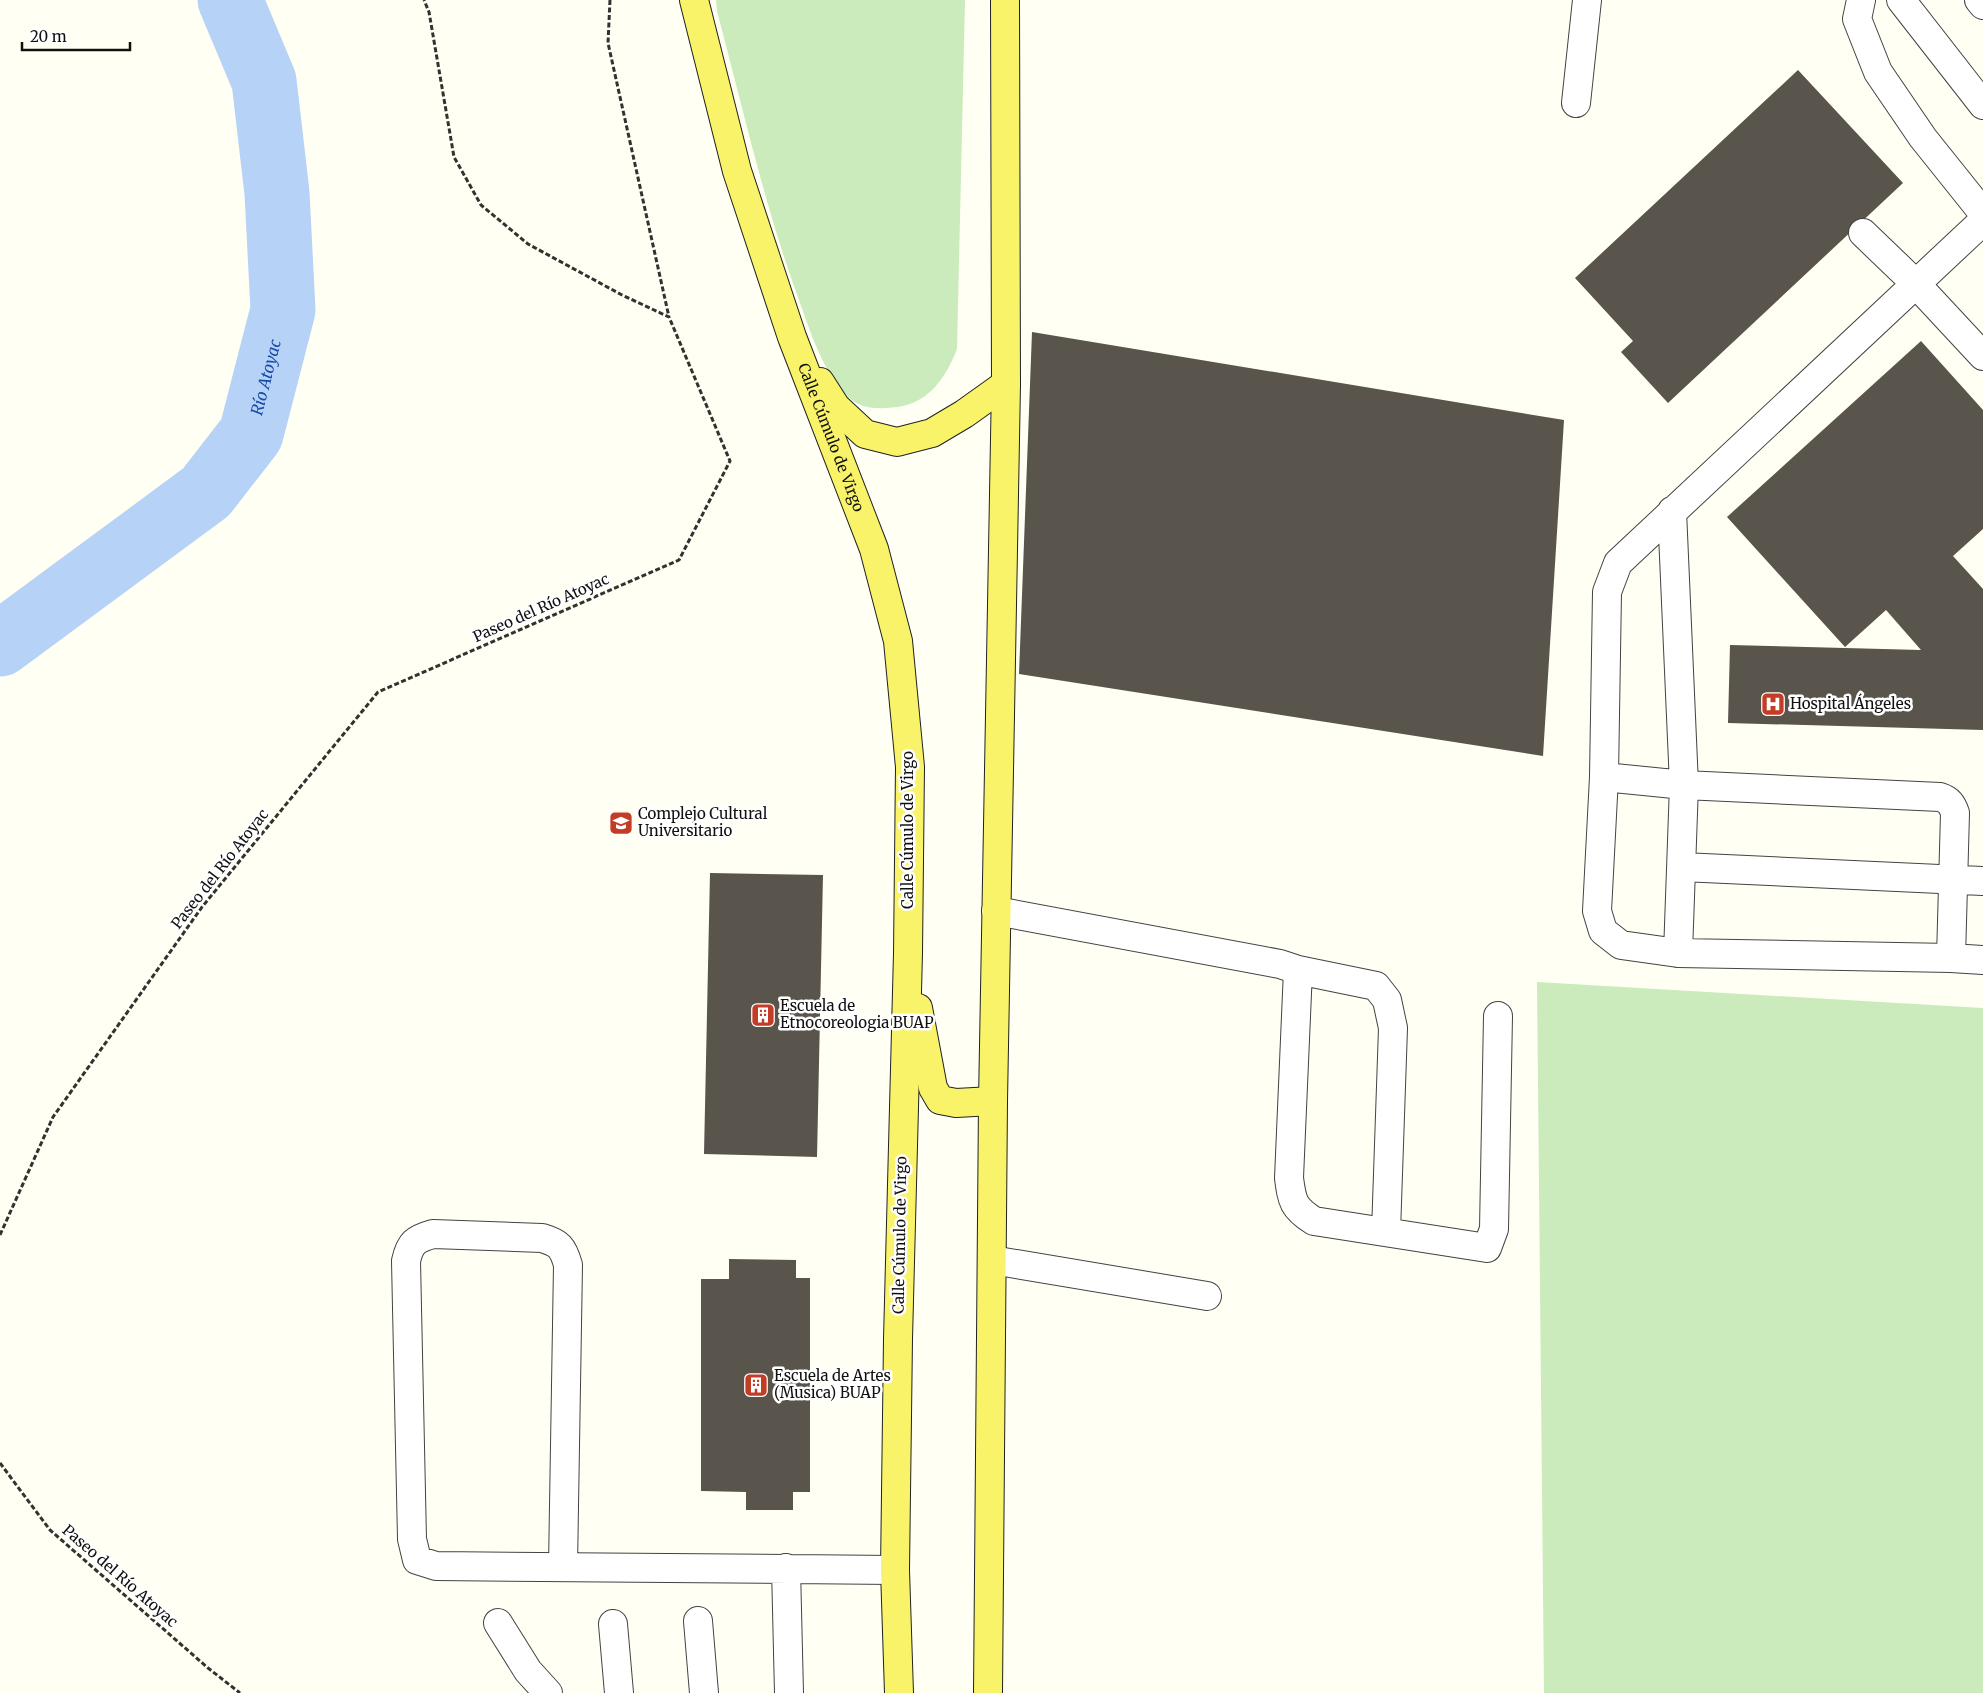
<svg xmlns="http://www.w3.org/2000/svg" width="1983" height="1693" viewBox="0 0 1983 1693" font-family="Merriweather,serif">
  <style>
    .green { fill: #cbebbc }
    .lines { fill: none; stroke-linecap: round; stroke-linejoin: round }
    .river { stroke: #b7d2f7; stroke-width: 65 }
    .building { fill: #59544c }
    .minor-casing { stroke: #434343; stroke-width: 30 }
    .major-casing { stroke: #212121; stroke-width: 30 }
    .path { stroke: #323232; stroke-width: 3; stroke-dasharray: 5 2.5; stroke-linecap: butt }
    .minor { stroke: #fff; stroke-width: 28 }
    .major { stroke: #f9f369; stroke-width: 28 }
    .labels { text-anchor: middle; stroke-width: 5; stroke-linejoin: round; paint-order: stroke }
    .street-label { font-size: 15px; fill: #101010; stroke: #fff }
    .poi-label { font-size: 15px; fill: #101010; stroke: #fff; text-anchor: start }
    .water-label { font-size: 16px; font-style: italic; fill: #174aa5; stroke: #fff }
  </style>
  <rect width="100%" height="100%" fill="#fffff3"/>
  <path class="green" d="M716 0H965L957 349C946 377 930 402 898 407 880 409 862 410 848 397 823 372 812 336 800 303 765 208 743 109 717 11Z
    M1537 982 1983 1008V1693H1544Z"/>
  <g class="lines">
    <path class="river" id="s1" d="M0 644 206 492 251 434 283 310 277 193 264 81 230 0"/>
  </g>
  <path class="building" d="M1798 70 1903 183 1668 403 1621 352 1633 341 1575 278Z
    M1032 332 1564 420 1543 756 1019 674Z
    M1921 341 1983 410V529L1953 556 1983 589V730L1728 723 1730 645 1921 650 1886 610 1845 647 1727 517Z
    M710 873 823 875 817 1157 704 1154Z
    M729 1259 796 1260V1278H810V1492H793V1510H746V1492L701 1491V1279H729Z"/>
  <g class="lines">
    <g class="minor-casing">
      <path id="minor" d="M1861 0 1857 19 1878 72 1923 138 1983 213
        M1901 0 1983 105
        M1979 0 1983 5
        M1576 103 1587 0
        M1983 221 1618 563 1607 592 1604 777 1597 911 1603 931 1621 945 1678 953 1951 958 1983 960
        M1863 233 1916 284 1983 356
        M1672 511 1684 785 1678 953
        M1604 777 1684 785 1940 797C1949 800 1952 804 1955 813L1951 958
        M1682 867 1983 881
        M996 911 1280 964 1298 970 1289 1178C1292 1201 1293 1208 1314 1221L1487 1248 1494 1229 1498 1016
        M1298 970 1376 986 1387 1000 1393 1028 1386 1232
        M992 1260 1207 1296
        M563 1567 568 1265C563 1247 559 1243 542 1238L433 1234C415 1239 410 1243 406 1261L412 1539 417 1560 436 1566 895 1570
        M786 1568 789 1693
        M698 1621 704 1693
        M498 1623 528 1671 548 1693
        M613 1624 619 1693"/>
    </g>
    <g class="major-casing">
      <g id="major">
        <path id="s2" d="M694 0 737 171 792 337 874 549 898 641 910 767 908 953 898 1339 895 1570 899 1693"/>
        <path d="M820 382 836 407 865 434 897 442 932 433 964 414 1006 384"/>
        <path d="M918 1008 933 1088 940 1100 956 1103 993 1101"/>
        <path d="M988 1693 993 1101 1006 384 1005 0"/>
      </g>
    </g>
    <path class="path" d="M610 0 608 43 669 317
      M0 1235 53 1117 202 907 378 692 679 560 730 461 669 317 622 295 528 244 481 205 454 157 429 12 424 0
      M0 1463 50 1530 208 1668 240 1693"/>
    <use href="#minor" class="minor"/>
    <use href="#major" class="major"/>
  </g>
  <defs>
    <g id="hospital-square" transform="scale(1.25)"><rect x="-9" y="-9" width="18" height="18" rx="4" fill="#c33d26" stroke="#fff"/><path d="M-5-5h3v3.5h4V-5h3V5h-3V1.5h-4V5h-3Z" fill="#fff"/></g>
    <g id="university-square" transform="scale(1.25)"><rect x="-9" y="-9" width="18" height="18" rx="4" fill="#c33d26" stroke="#fff"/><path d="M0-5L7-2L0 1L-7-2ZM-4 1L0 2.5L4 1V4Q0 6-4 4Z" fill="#fff"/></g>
    <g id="building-square" transform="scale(1.25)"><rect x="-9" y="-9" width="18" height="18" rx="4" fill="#c33d26" stroke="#fff"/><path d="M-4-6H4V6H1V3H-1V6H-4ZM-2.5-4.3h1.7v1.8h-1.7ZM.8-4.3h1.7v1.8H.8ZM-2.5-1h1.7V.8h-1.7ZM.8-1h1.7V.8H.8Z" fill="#fff"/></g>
  </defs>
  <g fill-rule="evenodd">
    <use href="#hospital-square" x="1773" y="704"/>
    <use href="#university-square" x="621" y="823"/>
    <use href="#building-square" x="763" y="1015"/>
    <use href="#building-square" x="756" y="1385"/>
  </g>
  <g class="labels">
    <g class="street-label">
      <text dy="5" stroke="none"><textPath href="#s2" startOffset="459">Calle Cúmulo de Virgo</textPath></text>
      <text transform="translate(541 608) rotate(-24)" y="5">Paseo del Río Atoyac</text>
      <text transform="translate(908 830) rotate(-90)" y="5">Calle Cúmulo de Virgo</text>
      <text transform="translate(220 869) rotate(-52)" y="5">Paseo del Río Atoyac</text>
      <text transform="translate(900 1235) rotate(-89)" y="5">Calle Cúmulo de Virgo</text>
      <text transform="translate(120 1576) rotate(41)" y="5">Paseo del Río Atoyac</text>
    </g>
    <g class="poi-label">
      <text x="1790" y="709">Hospital Ángeles</text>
      <text x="638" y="819">Complejo Cultural<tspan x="638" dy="17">Universitario</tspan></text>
      <text x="780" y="1011">Escuela de<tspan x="780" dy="17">Etnocoreologia BUAP</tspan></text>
      <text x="774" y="1381">Escuela de Artes<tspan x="774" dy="17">(Musica) BUAP</tspan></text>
    </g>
    <g class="water-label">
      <text dy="6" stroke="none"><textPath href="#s1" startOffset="388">Río Atoyac</textPath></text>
    </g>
  </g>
  <path d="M22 42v8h108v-8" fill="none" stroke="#101010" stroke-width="2.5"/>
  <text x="30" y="42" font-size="15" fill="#101010" stroke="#ffffff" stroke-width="4" paint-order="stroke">20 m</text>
</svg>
